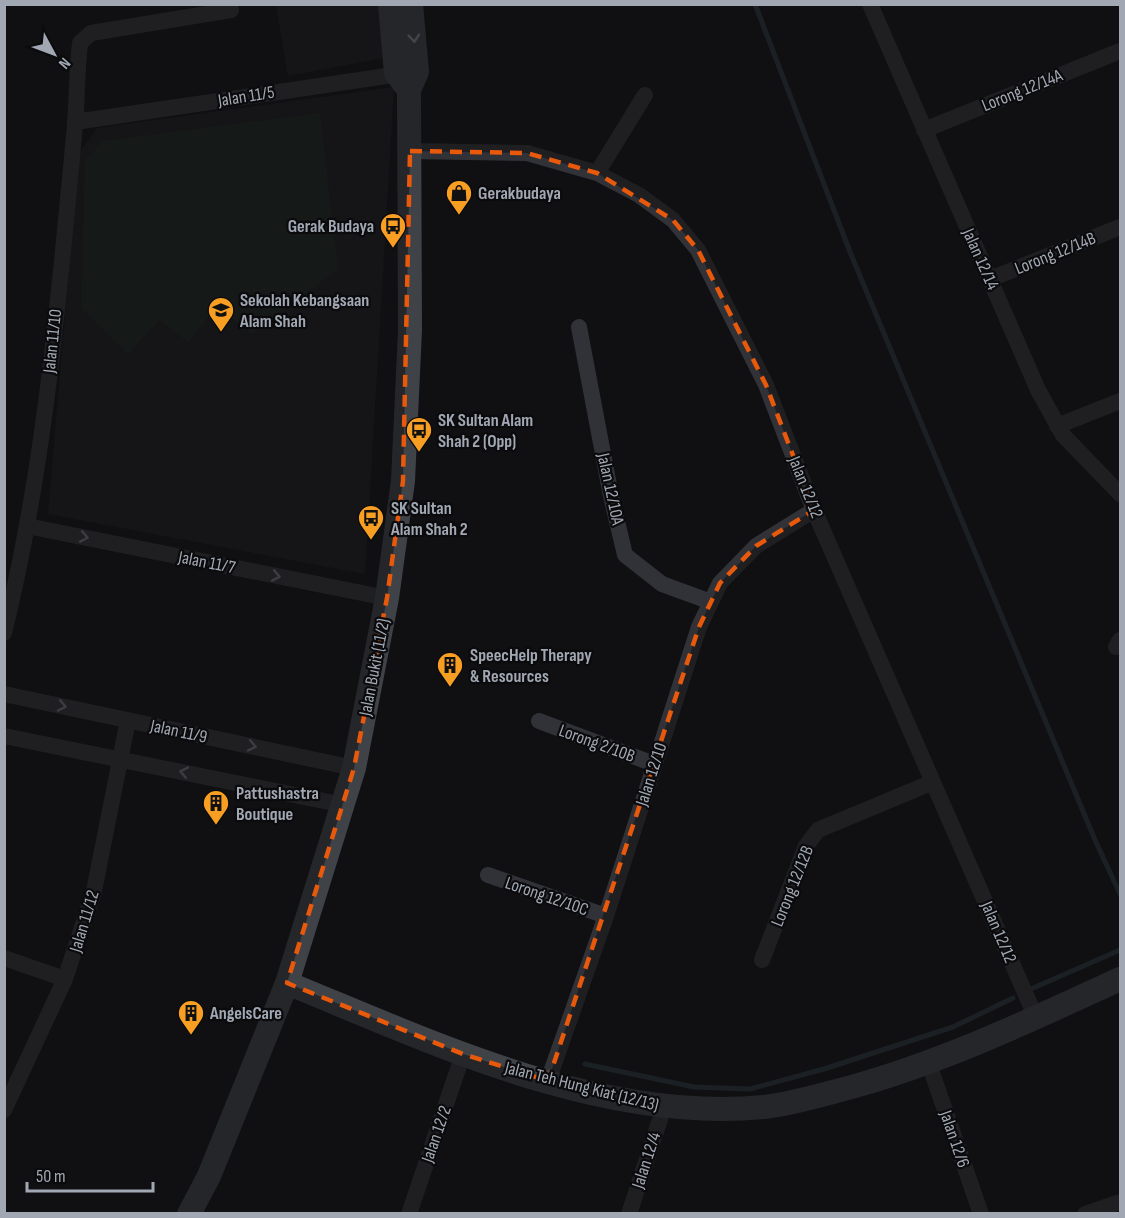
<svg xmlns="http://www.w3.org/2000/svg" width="1125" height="1218" viewBox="0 0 1125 1218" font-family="'Sofia Sans Condensed',sans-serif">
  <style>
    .built { fill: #1c1c1f }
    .green { fill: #1c241d }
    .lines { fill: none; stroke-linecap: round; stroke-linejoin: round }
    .stream { stroke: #29343a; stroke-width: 5 }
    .street { stroke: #313237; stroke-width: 16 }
    .secondary { stroke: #3f4247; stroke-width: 24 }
    .oneway { stroke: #7f848d }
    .oneway2 { stroke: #6f737b }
    .marked { fill: none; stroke: #e8590c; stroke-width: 4.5; stroke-dasharray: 12 8; stroke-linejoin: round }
    .labels { text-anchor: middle; stroke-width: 4.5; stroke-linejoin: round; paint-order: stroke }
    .street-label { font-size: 18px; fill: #a1a8b3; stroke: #0b0b0d }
    .poi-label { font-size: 18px; font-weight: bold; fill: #a1a8b3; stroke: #0b0b0d; text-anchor: start }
  </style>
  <rect width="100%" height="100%" fill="#101012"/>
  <path class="built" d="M276 5H379L388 57 288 76Z
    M394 87 365 574 48 514 79 153 97 128Z"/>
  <path class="green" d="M320 113 338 269 252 334 218 306 188 342 160 320 128 354 81 308 85 161 103 141Z"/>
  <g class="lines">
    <path class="stream" d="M755 4 850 252 1095 840 1120 894
      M1031 989 1120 950
      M585 1064 694 1087 750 1089 824 1069 953 1027 1013 998"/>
    <path class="street" d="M870 4 1038 390 1063 435 1120 494
      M75 122 407 73
      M924 130 1120 51
      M410 151 527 153 597 173 639 195 673 220 698 250 766 385 814 510 1036 1018
      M597 173 645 95
      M990 279 1120 227
      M579 327 611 496 625 555 662 584 711 602
      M1057 426 1120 401
      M27 526 387 598
      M4 633C45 467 59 295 75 125 77 98 77 70 80 43L91 33 231 10
      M1116 647 1120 640
      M4 694 354 768
      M539 721 654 764
      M4 736 344 805
      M488 875 606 916
      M4 958 65 979
      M762 960 806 846 818 830 933 782
      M929 1064 981 1214
      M548 1081 606 916 699 627 720 583 756 546 814 510
      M4 1110 65 979 94 891 128 720
      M409 1214 463 1054
      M629 1214 664 1107
      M1085 1214 1120 1202"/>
    <path class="secondary" d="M390 4 396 73 409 90
      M287 983C434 1043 601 1123 764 1107 792 1104 821 1095 848 1088 943 1062 1031 1020 1120 979
      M189 1214 209 1176 287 983 354 768 387 598 403 481 410 330 409 90 417 72 411 4"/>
  </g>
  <defs><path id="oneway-chevron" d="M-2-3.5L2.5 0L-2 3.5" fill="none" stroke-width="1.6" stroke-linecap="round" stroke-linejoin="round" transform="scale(1.5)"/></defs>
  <use class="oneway" href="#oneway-chevron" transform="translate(414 38) rotate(85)"/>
  <g class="oneway2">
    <use href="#oneway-chevron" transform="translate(84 537) rotate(11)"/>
    <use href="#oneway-chevron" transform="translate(276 576) rotate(11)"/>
    <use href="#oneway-chevron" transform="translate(62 706) rotate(12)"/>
    <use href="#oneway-chevron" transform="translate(252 746) rotate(12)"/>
    <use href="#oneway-chevron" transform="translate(184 772) rotate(-168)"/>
  </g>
  <path d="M0 0H1125V1218H0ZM410 151 527 153 597 173 673 220 698 250 766 385 814 510 756 546 720 583 699 627 548 1081 463 1054 287 983 354 768 387 598 403 481Z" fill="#101012" fill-opacity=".55" fill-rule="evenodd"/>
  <path class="marked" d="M410 151 527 153 597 173 673 220 698 250 766 385 814 510 756 546 720 583 699 627 548 1081 463 1054 287 983 354 768 387 598 403 481Z"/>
  <defs>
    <g id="shop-pin" transform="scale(1.35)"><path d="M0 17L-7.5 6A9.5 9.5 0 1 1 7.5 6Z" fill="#f79e23" stroke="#0b0b0d"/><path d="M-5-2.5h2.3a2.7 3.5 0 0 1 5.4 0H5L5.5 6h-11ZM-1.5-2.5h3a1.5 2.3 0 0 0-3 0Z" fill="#111"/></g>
    <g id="bus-pin" transform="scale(1.35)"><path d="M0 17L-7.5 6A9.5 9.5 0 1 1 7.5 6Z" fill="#f79e23" stroke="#0b0b0d"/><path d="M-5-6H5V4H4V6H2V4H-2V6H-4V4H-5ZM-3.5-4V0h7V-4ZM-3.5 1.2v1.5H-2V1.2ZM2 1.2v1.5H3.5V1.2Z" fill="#111"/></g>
    <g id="school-pin" transform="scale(1.35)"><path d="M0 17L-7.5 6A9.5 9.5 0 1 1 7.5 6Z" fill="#f79e23" stroke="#0b0b0d"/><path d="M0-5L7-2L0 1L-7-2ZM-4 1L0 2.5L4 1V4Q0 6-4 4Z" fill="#111"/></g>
    <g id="building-pin" transform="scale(1.35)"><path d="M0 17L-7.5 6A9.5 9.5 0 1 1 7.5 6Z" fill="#f79e23" stroke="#0b0b0d"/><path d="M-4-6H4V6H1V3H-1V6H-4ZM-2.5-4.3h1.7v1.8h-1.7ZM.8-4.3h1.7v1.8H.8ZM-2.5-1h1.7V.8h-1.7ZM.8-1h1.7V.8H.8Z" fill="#111"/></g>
  </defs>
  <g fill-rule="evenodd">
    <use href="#shop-pin" x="459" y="193"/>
    <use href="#bus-pin" x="393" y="226"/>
    <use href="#school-pin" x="221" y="310"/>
    <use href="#bus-pin" x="419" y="430"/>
    <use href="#bus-pin" x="371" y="518"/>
    <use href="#building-pin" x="450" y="665"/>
    <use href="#building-pin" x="216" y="803"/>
    <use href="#building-pin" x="191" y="1013"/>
  </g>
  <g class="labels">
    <g class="street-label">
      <text transform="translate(1022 90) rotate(-22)" y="6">Lorong 12/14A</text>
      <text transform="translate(246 96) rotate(-9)" y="6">Jalan 11/5</text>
      <text transform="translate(1055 253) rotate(-22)" y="6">Lorong 12/14B</text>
      <text transform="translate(981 259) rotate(66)" y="6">Jalan 12/14</text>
      <text transform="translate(52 341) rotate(-84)" y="6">Jalan 11/10</text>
      <text transform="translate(806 487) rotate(68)" y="6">Jalan 12/12</text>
      <text transform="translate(611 489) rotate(78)" y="6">Jalan 12/10A</text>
      <text transform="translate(207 562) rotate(11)" y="6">Jalan 11/7</text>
      <text transform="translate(374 667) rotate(-79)" y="6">Jalan Bukit (11/2)</text>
      <text transform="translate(179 731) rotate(12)" y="6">Jalan 11/9</text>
      <text transform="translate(597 743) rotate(20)" y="6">Lorong 2/10B</text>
      <text transform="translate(651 774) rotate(-72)" y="6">Jalan 12/10</text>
      <text transform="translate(792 886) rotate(-68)" y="6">Lorong 12/12B</text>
      <text transform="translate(547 896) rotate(19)" y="6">Lorong 12/10C</text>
      <text transform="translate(84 921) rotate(-73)" y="6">Jalan 11/12</text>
      <text transform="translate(999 932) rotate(67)" y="6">Jalan 12/12</text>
      <text transform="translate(582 1086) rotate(14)" y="6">Jalan Teh Hung Kiat (12/13)</text>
      <text transform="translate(436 1134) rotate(-71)" y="6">Jalan 12/2</text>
      <text transform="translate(955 1139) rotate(71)" y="6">Jalan 12/6</text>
      <text transform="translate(646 1160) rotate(-72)" y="6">Jalan 12/4</text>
    </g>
    <g class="poi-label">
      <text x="478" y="199">Gerakbudaya</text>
      <text x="374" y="232" text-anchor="end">Gerak Budaya</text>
      <text x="240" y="306">Sekolah Kebangsaan<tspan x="240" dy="21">Alam Shah</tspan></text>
      <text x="438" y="426">SK Sultan Alam<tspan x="438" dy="21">Shah 2 (Opp)</tspan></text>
      <text x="391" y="514">SK Sultan<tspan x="391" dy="21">Alam Shah 2</tspan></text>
      <text x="470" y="661">SpeecHelp Therapy<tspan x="470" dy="21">&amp; Resources</tspan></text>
      <text x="236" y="799">Pattushastra<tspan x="236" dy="21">Boutique</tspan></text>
      <text x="210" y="1019">AngelsCare</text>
    </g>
  </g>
  <rect width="1125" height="1218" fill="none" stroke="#a1a8b3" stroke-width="12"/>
  <g transform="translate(54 54) rotate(131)" stroke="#0b0b0d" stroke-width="4.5" paint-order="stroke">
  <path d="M0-4.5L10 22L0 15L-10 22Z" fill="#a1a8b3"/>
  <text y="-9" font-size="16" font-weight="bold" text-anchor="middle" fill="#a1a8b3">N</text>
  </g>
  <path d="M27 1182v9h126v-9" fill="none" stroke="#a1a8b3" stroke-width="3"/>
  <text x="36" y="1182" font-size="18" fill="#a1a8b3" stroke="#0b0b0d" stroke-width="4.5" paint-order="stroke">50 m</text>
</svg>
